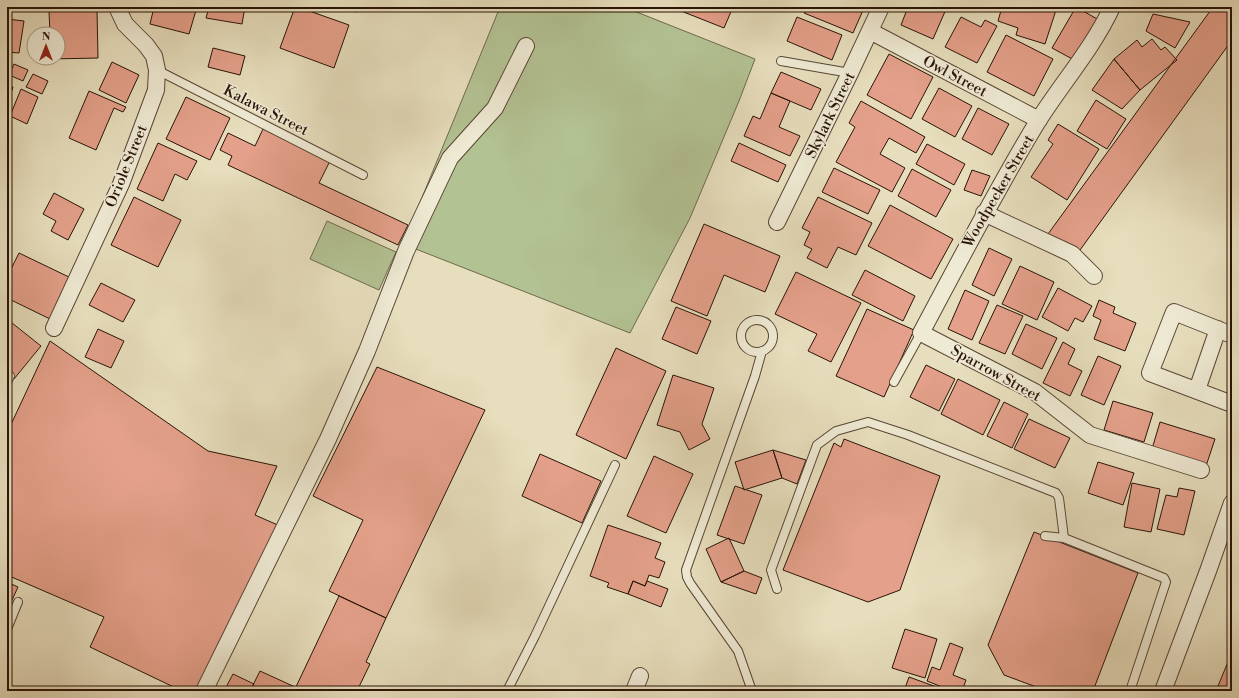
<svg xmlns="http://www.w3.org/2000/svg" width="1239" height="698" viewBox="0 0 1239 698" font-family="'Libre Bodoni',serif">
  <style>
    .green { fill: #b3c293; stroke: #6e6a4d }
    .building { fill: #e4a08a; stroke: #291307 }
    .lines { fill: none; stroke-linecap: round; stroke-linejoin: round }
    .service-casing { stroke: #584634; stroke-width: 10 }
    .minor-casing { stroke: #584634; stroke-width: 18 }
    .service { stroke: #efead4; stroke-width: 8 }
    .minor { stroke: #efead4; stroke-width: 16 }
    .labels { text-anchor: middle; stroke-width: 3.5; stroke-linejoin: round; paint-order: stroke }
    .street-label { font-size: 15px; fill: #291307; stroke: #efead4 }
  </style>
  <rect width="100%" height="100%" fill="#e7debd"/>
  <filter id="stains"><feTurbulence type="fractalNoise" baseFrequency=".005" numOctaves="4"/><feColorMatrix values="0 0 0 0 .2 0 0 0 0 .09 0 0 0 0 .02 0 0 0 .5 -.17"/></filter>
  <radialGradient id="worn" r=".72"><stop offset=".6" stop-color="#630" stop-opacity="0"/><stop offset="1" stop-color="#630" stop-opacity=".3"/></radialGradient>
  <path class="green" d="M500 7H624L755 59 739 101 690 218 630 333 403 244Z
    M327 221 396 252 379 290 310 259Z"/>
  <path class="building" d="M154 7H197L189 34 150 24Z
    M209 7H245L242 24 206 18Z
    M295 7H298L349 25 334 68 280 48Z
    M340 7H358L356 12Z
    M671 7H733L724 28Z
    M807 7H862L864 8 853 33 804 13Z
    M908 7H947L933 39 901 25Z
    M1002 7H1057L1045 44 1016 35 1018 28 998 21Z
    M1076 7 1099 20 1076 61 1052 48Z
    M1213 7H1232V40L1080 250 1048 234Z
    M97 10 98 58 50 59 58 58V34H50L49 11Z
    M1153 14 1190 22 1175 48 1146 31Z
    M797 17 842 35 832 60 787 41Z
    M961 17 981 27 985 20 997 26 977 63 945 47Z
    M7 19 24 21 19 53 7 52Z
    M1006 35 1053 59 1034 96 987 72Z
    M1152 39 1161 50 1165 47 1177 60 1140 90 1114 59 1137 40 1142 47Z
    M213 48 245 56 240 75 208 67Z
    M889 54 933 77 911 119 867 95Z
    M1114 59 1140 90 1122 109 1092 90Z
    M112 62 139 75 126 103 99 90Z
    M14 64 28 70 23 81 9 75Z
    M781 72 821 89 811 110 771 93Z
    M33 74 48 81 42 94 26 87Z
    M7 85 13 87 7 105Z
    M939 88 972 106 955 137 922 119Z
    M21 89 38 97 27 124 10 116Z
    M89 91 126 107 123 112 114 108 96 150 69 138Z
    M771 93 790 101 779 127 800 136 790 156 744 136 753 116 760 119Z
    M186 97 230 118 210 160 166 139Z
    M1096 100 1126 119 1107 149 1077 131Z
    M861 101 925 137 916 153 889 138 880 154 905 168 892 192 836 162 855 127 849 123Z
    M978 108 1009 124 992 155 962 139Z
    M1058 124 1099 149 1067 200 1031 177 1053 144 1048 140Z
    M263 129 330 161 319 183 408 225 398 245 228 165 232 156 220 150 228 133 255 146Z
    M158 143 197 161 187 180 175 174 163 201 137 189Z
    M739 143 786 165 778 182 731 161Z
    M927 144 965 164 954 185 916 164Z
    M834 168 880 190 868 214 822 192Z
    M912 169 951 190 936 217 898 196Z
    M972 170 990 176 981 196 964 190Z
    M54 193 84 209 68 240 51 231 56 221 43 214Z
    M134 197 181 220 158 267 111 245Z
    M818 197 872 223 856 255 838 247 827 268 807 258 812 249 804 245 810 232 802 228Z
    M890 205 953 239 931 279 868 246Z
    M704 224 780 256 765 292 724 275 707 316 671 301Z
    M989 248 1012 259 994 296 972 285Z
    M19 253 71 278 50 319 7 298V277Z
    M1020 266 1054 282 1037 320 1002 304Z
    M865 270 915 296 903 321 852 295Z
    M796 272 861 303 831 362 808 351 817 334 775 314Z
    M101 283 135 300 123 322 89 305Z
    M1058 288 1092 306 1083 322 1075 318 1068 331 1042 317Z
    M965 290 989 301 972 340 948 329Z
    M1099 300 1115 307 1113 313 1136 323 1125 351 1094 339 1101 320 1093 316Z
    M997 305 1023 316 1005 354 979 343Z
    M676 307 711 321 697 354 662 339Z
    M867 309 914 330 884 397 836 376Z
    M7 319 41 346 14 379 7 374Z
    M1026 324 1057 338 1042 369 1012 354Z
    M98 329 124 341 111 368 85 357Z
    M50 341 208 451 277 466 255 515 280 526 202 691H182L90 647 104 617 7 575V433Z
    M1063 342 1075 349 1068 364 1082 371 1070 396 1043 383Z
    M616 348 666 371 626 459 576 435Z
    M1098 356 1121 366 1104 405 1081 395Z
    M926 365 955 379 939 411 910 397Z
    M377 367 485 410 386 618 329 591 363 520 313 496Z
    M673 375 714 388 702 424 710 439 689 450 680 432 657 425Z
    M958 379 1000 400 983 435 941 414Z
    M1113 401 1153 413 1144 442 1104 430Z
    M1004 402 1028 414 1012 448 987 436Z
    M1029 419 1070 438 1055 468 1014 449Z
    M1160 422 1215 439 1206 466 1152 449Z
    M844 439 940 476 900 590 868 602 783 570 834 443 841 447Z
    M773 450 782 478 744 490 735 462Z
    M773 450 806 460 797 484 782 478Z
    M540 454 601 481 582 523 522 496Z
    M654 456 693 474 666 533 627 516Z
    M1098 462 1134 473 1123 505 1088 493Z
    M1132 483 1160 489 1151 532 1124 527Z
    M735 486 762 495 744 544 717 535Z
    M1179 488 1195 491 1184 535 1157 529 1166 495 1177 497Z
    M608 525 661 543 655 558 665 562 659 578 649 575 645 586 633 581 628 594 607 587 609 583 590 576Z
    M1034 532 1138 573 1093 691H1047L1004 675 988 645Z
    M729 538 744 571 721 582 706 549Z
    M744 571 762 578 756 594 721 582Z
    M633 581 645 586 647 581 668 589 661 607 628 594Z
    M7 582 18 587 7 611Z
    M339 596 386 618 366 662 370 664 357 691H294Z
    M905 629 937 639 925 678 892 668Z
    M950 643 963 648 953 675 966 680 962 691H952L927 681 932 667 940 670Z
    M1232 652V691H1216Z
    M260 671 295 687 294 691H250Z
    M233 674 254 684 250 691H224Z
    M909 677 942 689V691H904Z"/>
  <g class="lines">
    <g class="service-casing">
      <path id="service" d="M781 61 850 73
        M157 70 363 175
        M741 336a16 16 0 1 1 32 0a16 16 0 1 1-32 0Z
        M7 382 10 376
        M894 382 921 333
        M1045 536 1064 538 1164 578 1166 582 1130 691
        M777 589 771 570 817 445 836 431 868 422 908 435 1056 493 1059 498 1064 538
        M7 629 18 602
        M507 691 535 636 615 465
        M752 691 738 651 690 583 687 577 686 570 755 376 762 351"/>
    </g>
    <g class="minor-casing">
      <path id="minor" d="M1112 7C1093 48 1062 83 1038 121 996 190 959 262 921 333L1035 392 1090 435 1201 470
        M870 31 1039 120
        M984 213 1072 254 1094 276
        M777 222 850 73 881 7
        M54 328 121 184 156 90 157 70 154 56 146 45 125 24 117 7
        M1232 335 1174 312 1150 373 1232 404
        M1197 390 1218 329
        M204 691 328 439 367 351 406 251 450 158 495 108 526 46
        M634 691 640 676
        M1163 691 1208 571 1232 503"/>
    </g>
    <use href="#service" class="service"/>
    <use href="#minor" class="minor"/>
  </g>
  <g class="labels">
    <g class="street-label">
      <text transform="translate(955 76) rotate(28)" y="5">Owl Street</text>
      <text transform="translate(266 110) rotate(27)" y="5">Kalawa Street</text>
      <text transform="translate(830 115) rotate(-64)" y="5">Skylark Street</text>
      <text transform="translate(126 166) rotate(-68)" y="5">Oriole Street</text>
      <text transform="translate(998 191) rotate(-60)" y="5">Woodpecker Street</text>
      <text transform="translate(996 373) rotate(29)" y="5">Sparrow Street</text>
    </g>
  </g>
  <rect width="1239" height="698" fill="none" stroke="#e7debd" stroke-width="24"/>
  <rect x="8" y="8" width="1223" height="682" fill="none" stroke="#291307" stroke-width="2"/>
  <rect x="12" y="12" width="1215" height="674" fill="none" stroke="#291307"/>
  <g transform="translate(46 46)"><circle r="19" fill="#efead4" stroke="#a09482"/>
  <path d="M0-3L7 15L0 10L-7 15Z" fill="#8f2418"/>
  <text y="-6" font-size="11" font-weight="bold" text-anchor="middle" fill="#291307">N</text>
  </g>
  <rect width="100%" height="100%" filter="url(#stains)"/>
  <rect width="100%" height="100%" fill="url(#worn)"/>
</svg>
